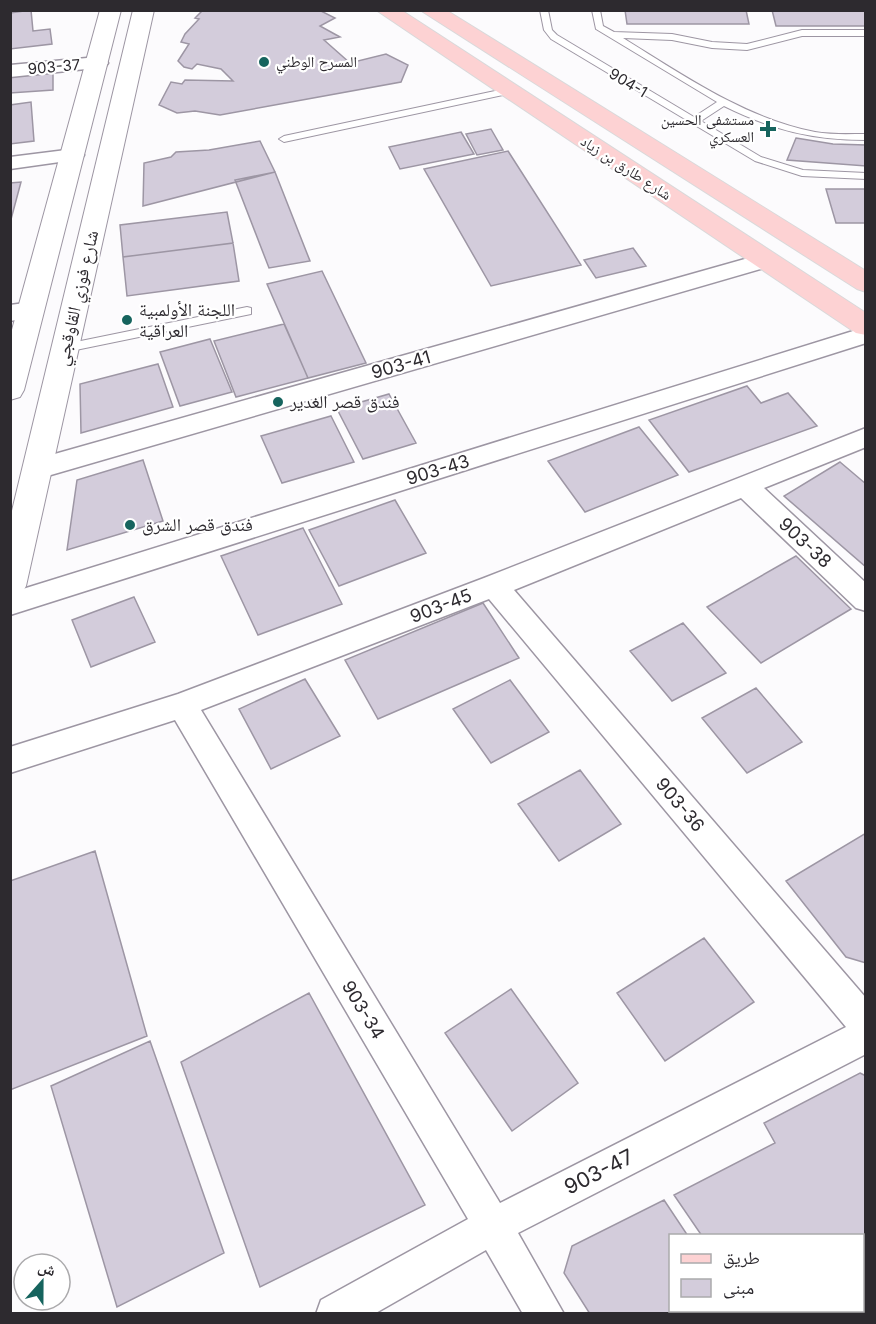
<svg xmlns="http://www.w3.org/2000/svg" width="876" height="1324" viewBox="0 0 876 1324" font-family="Inter,'Noto Naskh Arabic',sans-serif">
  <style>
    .building { fill: #d3ccdb; stroke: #9d96a4; stroke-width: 1.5 }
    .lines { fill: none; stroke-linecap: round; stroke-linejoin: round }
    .service-casing { stroke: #9d96a3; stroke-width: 2 }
    .minor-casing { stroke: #9d96a3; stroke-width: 3 }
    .tertiary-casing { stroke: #9d96a3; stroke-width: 2 }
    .primary-casing { stroke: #d9d9da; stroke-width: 2 }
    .service { fill: #fff; fill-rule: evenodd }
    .minor { fill: #fff; fill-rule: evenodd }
    .tertiary { fill: #fff; fill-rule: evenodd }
    .primary { fill: #fdd2d3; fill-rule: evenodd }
    .poi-dot { fill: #16645e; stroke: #fff; stroke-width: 2 }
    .labels { text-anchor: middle; stroke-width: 4.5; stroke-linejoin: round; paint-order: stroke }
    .far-poi-label { font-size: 15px; fill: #2d2a2f; stroke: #fff; text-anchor: start }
    .far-street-label { font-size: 15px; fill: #2d2a2f; stroke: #fff }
    .street-label { font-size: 18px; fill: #2d2a2f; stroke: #fff }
    .poi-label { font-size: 18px; fill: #2d2a2f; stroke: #fff; text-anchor: start }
    .near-street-label { font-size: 21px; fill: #2d2a2f; stroke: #fff }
  </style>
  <rect width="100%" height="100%" fill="#fcfbfd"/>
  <path class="building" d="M31 10 33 31 50 29 52 44 10 49V13Z
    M208 10H319L335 18 320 26 340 37 324 40 350 63 386 54 408 65 401 82 220 115 195 111 177 113 159 105 171 82 182 84 185 80 233 81 221 69 197 64 192 69 184 67 178 61 189 44 181 42 185 34 199 19 195 18 202 11Z
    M625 10H746L749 24H627Z
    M772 10H866V26H776Z
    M53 73V90L10 93V77Z
    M31 102 34 141 10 144V105Z
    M491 129 503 150 477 155 466 134Z
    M461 132 474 154 400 169 389 147Z
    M796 138 833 144 866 145V166L787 160Z
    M260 141 275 172 143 206 144 163 171 157 176 152 209 150Z
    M508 151 581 265 491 286 424 169Z
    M275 172 310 261 269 268 235 180Z
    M21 182 10 223V183Z
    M826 189H866V223H836Z
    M227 212 233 243 123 257 120 225Z
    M233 243 239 281 127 296 123 257Z
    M633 248 646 266 596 278 584 260Z
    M322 271 366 363 308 378 267 284Z
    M284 324 308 378 236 397 214 341Z
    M210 339 232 392 180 406 160 352Z
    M158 364 173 407 81 433 80 384Z
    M747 386 761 403 788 393 817 426 689 472 649 420Z
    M389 394 416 443 363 459 337 409Z
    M331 416 354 462 282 483 261 436Z
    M639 427 678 475 585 512 548 461Z
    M143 460 163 521 67 550 77 480Z
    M840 462 866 484V567L784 496Z
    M395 500 426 553 339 586 309 530Z
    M303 528 342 604 258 635 221 556Z
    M796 556 851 609 761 663 707 607Z
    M134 597 155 642 91 667 72 620Z
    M483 603 519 658 378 719 345 660Z
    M683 623 726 673 672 701 630 651Z
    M305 679 340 736 271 769 239 709Z
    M510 680 549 732 491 763 453 709Z
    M756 688 802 742 747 773 702 718Z
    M580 770 621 824 559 861 518 804Z
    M866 833V963L846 957 786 881Z
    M95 851 147 1036 10 1090V881Z
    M704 938 754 1002 665 1061 617 993Z
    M511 989 578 1083 512 1131 445 1033Z
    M309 993 425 1205 260 1287 181 1062Z
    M150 1041 224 1253 117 1307 51 1086Z
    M860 1073 866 1076V1314H756L754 1310H862V1236H702L674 1195 775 1143 764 1123Z
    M664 1200 688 1236H670V1310H740L742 1314H590L564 1273 572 1246Z"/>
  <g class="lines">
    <g class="service-casing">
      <path id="service" d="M540 10H548L552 30 557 35 694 117 717 102 596 29 592 10H600L603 26 614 32 672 34 712 42 747 44 802 30H866V36H802L747 50 712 48 672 40 623 38C683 75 744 118 815 132 832 135 849 134 866 134V140C812 140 773 130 724 106L701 121 761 157 803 170 866 173V179L802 176 755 161 551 39 544 30Z
        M509 88 514 91 512 93 284 142 279 139 284 136Z
        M247 307 251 308V314L66 352 60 348 66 344Z"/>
    </g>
    <g class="minor-casing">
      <path id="minor" d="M98 57 105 59 108 63 105 67 10 77V65Z
        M74 149 81 151 84 155 81 159 10 169V157Z
        M766 253 774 255 777 260 774 265 37 479 28 476 24 469 28 462 37 459Z
        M32 302 40 304 43 310 40 316 10 321V305Z
        M866 327V343L10 615V593Z
        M866 428V447L764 488 866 583V611L856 608 741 498 514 590 866 998V1054L518 1233 564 1314H523L486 1250 374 1314H316L321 1300 468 1219 175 720 10 773V747L178 694 484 578ZM489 599 846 1027 500 1203 201 710Z"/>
    </g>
    <g class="tertiary-casing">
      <path id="tertiary" d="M100 10H121L24 390 20 397 10 400V337Z
        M133 10H154L26 586 21 595 10 599V519Z"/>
    </g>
    <g class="primary-casing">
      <path id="primary" d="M376 10H401L866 313V335L856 333Z
        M420 10H446L866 271V292L857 289Z"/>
    </g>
    <use href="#service" class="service"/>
    <use href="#minor" class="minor"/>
    <use href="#tertiary" class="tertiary"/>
    <use href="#primary" class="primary"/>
  </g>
  <g class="poi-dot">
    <circle cx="264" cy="62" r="6"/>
    <path d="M765 120h6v6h6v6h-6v6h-6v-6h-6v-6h6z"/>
    <circle cx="127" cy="320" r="6"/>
    <circle cx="278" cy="402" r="6"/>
    <circle cx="130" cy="525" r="6"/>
  </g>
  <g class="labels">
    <g class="far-poi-label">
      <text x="276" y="67">المسرح الوطني</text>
      <text x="754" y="125" text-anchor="end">مستشفى الحسين<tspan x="754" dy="17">العسكري</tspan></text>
    </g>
    <g class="far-street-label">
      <text transform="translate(54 67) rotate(-5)" y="5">903-37</text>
      <text transform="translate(628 83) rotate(31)" y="5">904-1</text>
      <text transform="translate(626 168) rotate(33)" y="5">شارع طارق بن زياد</text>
    </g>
    <g class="street-label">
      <text transform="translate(77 298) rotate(-77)" y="6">شارع فوزي القاوقجي</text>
      <text transform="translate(401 365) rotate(-16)" y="6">903-41</text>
      <text transform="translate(438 470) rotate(-17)" y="6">903-43</text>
      <text transform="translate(805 543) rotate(43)" y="6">903-38</text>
      <text transform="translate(441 606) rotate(-21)" y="6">903-45</text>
      <text transform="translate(680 805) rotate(50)" y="6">903-36</text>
      <text transform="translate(363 1010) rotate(59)" y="6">903-34</text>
    </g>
    <g class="poi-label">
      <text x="139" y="316">اللجنة الأولمبية<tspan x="139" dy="21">العراقية</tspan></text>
      <text x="290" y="408">فندق قصر الغدير</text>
      <text x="142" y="531">فندق قصر الشرق</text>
    </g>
    <g class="near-street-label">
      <text transform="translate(599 1172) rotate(-27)" y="7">903-47</text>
    </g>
  </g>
  <rect width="876" height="1324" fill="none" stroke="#2d2a2f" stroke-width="24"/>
  <rect x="669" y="1234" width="195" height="78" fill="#ffffff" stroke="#abaaac" stroke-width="1.5"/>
  <rect x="681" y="1254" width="30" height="9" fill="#fdd2d3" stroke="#abaaac" stroke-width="1.5"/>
  <text x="723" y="1264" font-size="18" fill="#2d2a2f">طريق</text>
  <rect x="681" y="1279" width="30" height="18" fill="#d3ccdb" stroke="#abaaac" stroke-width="1.5"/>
  <text x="723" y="1294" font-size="18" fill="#2d2a2f">مبنى</text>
  <g transform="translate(42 1282) rotate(21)"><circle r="28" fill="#ffffff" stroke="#abaaac" stroke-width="1.5"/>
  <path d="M0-4.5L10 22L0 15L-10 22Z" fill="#16645e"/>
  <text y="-9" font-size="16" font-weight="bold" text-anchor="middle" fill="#2d2a2f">ش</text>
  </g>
</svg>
